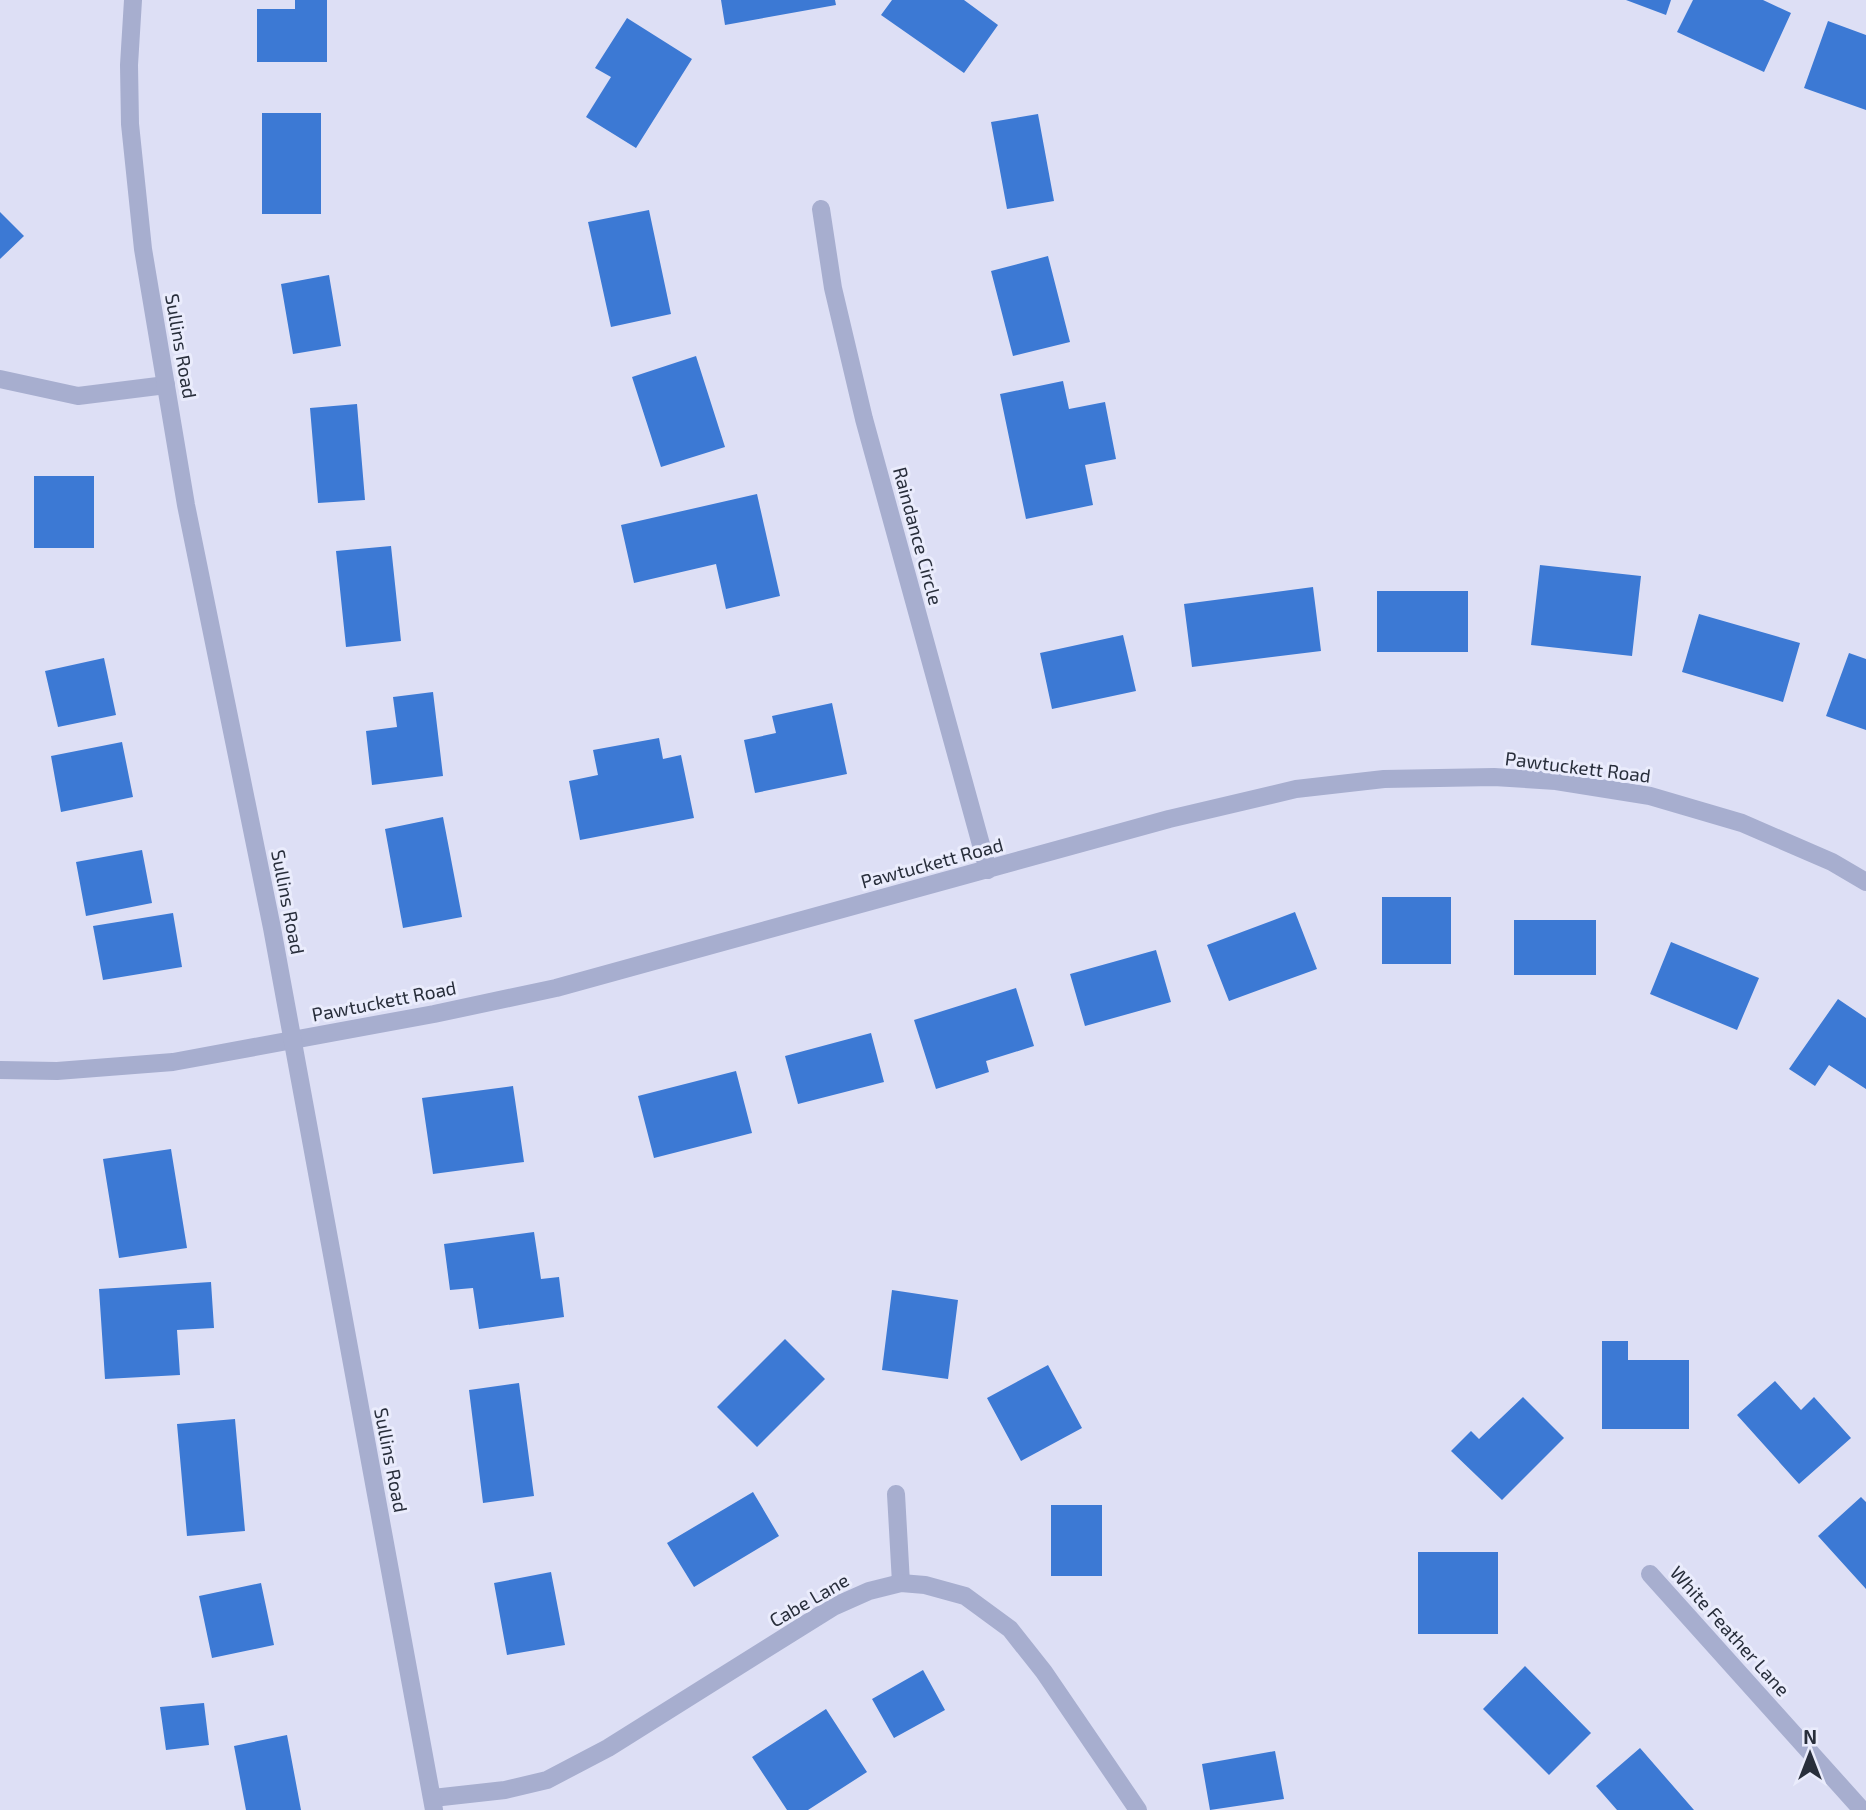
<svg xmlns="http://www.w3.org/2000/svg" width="1866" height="1810" viewBox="0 0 1866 1810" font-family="'Exo 2',sans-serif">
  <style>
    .building { fill: #3c79d4 }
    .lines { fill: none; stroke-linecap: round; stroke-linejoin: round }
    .service { stroke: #a7aecf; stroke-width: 18 }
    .minor { stroke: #a7aecf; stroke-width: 18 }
    .tertiary { stroke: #a7aecf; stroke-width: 18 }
    .labels { text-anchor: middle; stroke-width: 6; stroke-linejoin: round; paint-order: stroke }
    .street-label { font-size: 19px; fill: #282e3b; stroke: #eaecfc }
  </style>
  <rect width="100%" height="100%" fill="#dddff5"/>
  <path class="building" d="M295 0H327V62H257V9H295Z
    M721 0H835L836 5 725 25Z
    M892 0H964L998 25 964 73 881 15Z
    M1626 0H1671L1666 15Z
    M1693 0H1763L1791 13 1764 72 1677 32Z
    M627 18 692 59 636 148 586 117 611 77 595 68Z
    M1828 21 1866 35V110L1804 88Z
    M262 113H321V214H262Z
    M1038 114 1054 201 1007 209 991 122Z
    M649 210 671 314 611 327 588 222Z
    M0 212 24 236 0 259Z
    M1048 256 1070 342 1013 356 991 271Z
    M329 275 341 346 293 354 281 284Z
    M696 356 725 447 661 467 632 377Z
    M1063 381 1069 409 1105 402 1116 459 1085 465 1093 505 1026 519 1000 394Z
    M357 404 365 500 318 503 310 408Z
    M34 476H94V548H34Z
    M757 494 780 596 726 609 716 564 634 583 621 525Z
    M391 546 401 641 346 647 336 551Z
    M1540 565 1641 576 1632 656 1531 645Z
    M1313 587 1321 651 1192 667 1184 604Z
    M1377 591H1468V652H1377Z
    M1699 614 1800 643 1783 702 1682 672Z
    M1123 635 1136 691 1052 709 1040 653Z
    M1849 653 1866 659V730L1826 716Z
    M104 658 116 715 58 727 45 671Z
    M433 692 443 776 372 785 366 731 397 727 393 697Z
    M832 703 847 774 755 793 744 740 776 733 772 716Z
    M659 738 663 759 681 755 694 818 580 840 569 781 598 775 593 750Z
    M122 742 133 797 61 812 51 756Z
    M443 817 462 917 403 928 385 829Z
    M142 850 152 903 86 916 76 862Z
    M1382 897H1451V964H1382Z
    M1295 912 1317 969 1229 1001 1207 945Z
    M173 913 182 967 103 980 93 926Z
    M1514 920H1596V975H1514Z
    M1671 942 1759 978 1737 1030 1650 994Z
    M1156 950 1171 1002 1085 1026 1070 974Z
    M1016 988 1034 1046 986 1061 989 1072 936 1089 914 1020Z
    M1838 999 1866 1018V1089L1829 1065 1815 1086 1789 1069Z
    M871 1033 884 1082 798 1104 785 1056Z
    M736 1071 752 1133 654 1158 638 1096Z
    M513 1086 524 1162 433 1174 422 1098Z
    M171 1149 187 1248 119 1258 103 1159Z
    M534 1232 541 1279 559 1277 564 1317 479 1329 473 1288 450 1290 444 1244Z
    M211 1282 214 1328 177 1330 180 1375 105 1379 99 1289Z
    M892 1290 958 1300 948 1379 882 1370Z
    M785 1339 825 1379 757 1447 717 1407Z
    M1602 1341H1628V1360H1689V1429H1602Z
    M1048 1365 1082 1428 1021 1461 987 1398Z
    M1775 1381 1801 1410 1814 1397 1851 1438 1799 1484 1737 1415Z
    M519 1383 534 1496 483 1503 469 1390Z
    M1523 1397 1564 1438 1502 1500 1451 1451 1471 1431 1479 1439Z
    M235 1419 245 1531 187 1536 177 1424Z
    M753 1492 779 1536 694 1587 667 1543Z
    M1861 1497 1866 1502V1589L1818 1536Z
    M1051 1505H1102V1576H1051Z
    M1418 1552H1498V1634H1418Z
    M551 1572 565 1645 507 1655 494 1583Z
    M261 1583 274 1645 212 1658 199 1596Z
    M1525 1666 1591 1733 1549 1775 1483 1709Z
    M923 1670 945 1710 894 1738 872 1699Z
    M204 1703 209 1745 166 1750 160 1707Z
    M826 1709 867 1772 808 1810H787L752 1757Z
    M287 1735 301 1810H246L234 1746Z
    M1640 1748 1694 1810H1617L1596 1786Z
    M1275 1751 1284 1799 1210 1810 1202 1764Z"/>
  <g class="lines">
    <path class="service" d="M896 1494 901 1583"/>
    <path class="minor" d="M821 209 833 288 864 419 988 870
      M0 379 78 396 166 385
      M0 1070 57 1071 173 1062 434 1014 556 988 1169 819 1296 789 1384 779 1494 777 1556 781 1650 796 1742 823 1832 862 1866 882
      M1650 1574 1862 1810
      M433 1798 505 1790 547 1780 608 1748 833 1607 869 1591 901 1583 925 1585 965 1596 1010 1629 1044 1672 1138 1810"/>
    <path class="tertiary" d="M133 0 129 65 130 124 143 249 186 505 272 928 434 1810"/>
  </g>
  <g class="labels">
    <g class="street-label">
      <text transform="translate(181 346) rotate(80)" y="7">Sullins Road</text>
      <text transform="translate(918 536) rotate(75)" y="7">Raindance Circle</text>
      <text transform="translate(1578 767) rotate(7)" y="7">Pawtuckett Road</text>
      <text transform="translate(932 863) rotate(-15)" y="7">Pawtuckett Road</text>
      <text transform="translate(288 902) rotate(79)" y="7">Sullins Road</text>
      <text transform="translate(384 1001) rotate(-11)" y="7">Pawtuckett Road</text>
      <text transform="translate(391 1460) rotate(79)" y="7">Sullins Road</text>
      <text transform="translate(809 1600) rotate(-30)" y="7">Cabe Lane</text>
      <text transform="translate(1730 1631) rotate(48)" y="7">White Feather Lane</text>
    </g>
  </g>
  <g transform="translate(1810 1754)" stroke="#eaecfc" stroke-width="5" paint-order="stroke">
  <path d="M0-5L12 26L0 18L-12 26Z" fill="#282e3b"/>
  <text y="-10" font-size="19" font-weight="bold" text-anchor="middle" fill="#282e3b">N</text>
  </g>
</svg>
